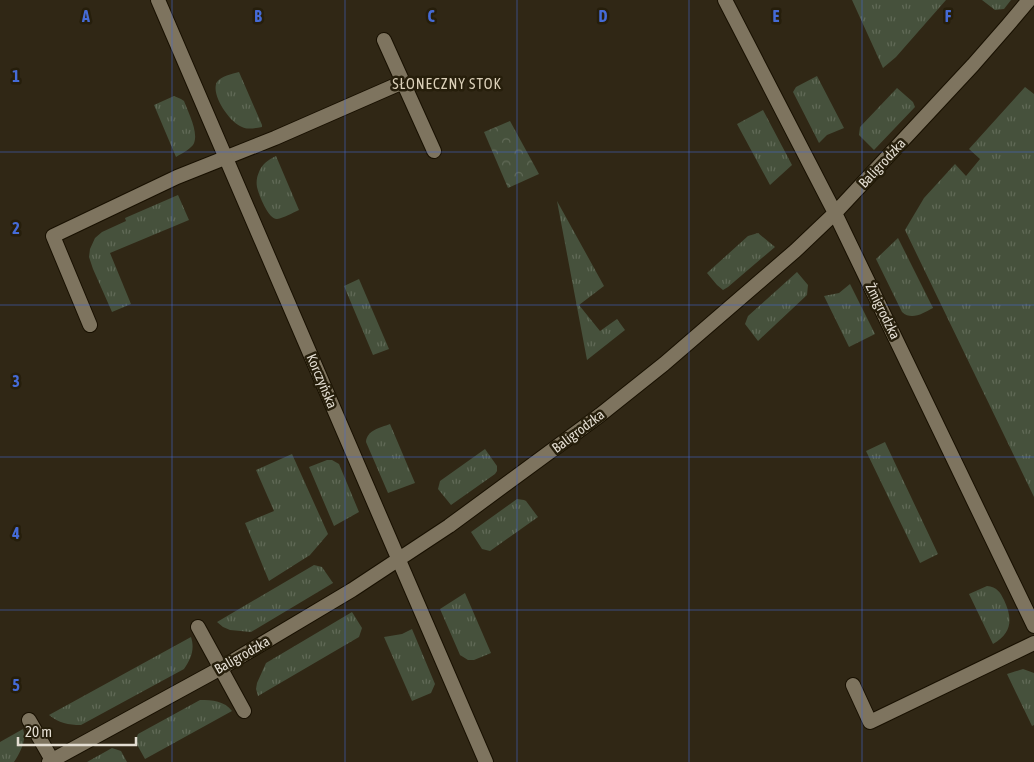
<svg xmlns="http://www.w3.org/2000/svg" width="1034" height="762" viewBox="0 0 1034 762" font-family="'Asap Condensed',sans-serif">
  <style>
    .grass { fill: url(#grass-tufts) }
    .park { fill: url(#park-crowns) }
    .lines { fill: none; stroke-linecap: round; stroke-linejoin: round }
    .service-casing { stroke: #181001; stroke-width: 16 }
    .minor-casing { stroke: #181001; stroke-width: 16 }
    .service { stroke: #7e745f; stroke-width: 14 }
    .minor { stroke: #7e745f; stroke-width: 14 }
    .grid { fill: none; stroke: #456bd7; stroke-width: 1; stroke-opacity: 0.55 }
    .labels { text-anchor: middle; stroke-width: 5; stroke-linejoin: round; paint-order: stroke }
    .street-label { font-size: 14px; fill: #e3ddd2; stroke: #261e0b }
    .neighbourhood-label { font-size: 15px; letter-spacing: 1px; fill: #dbd0b9; stroke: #261e0b }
    .grid-label { font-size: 16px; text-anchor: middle; font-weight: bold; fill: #456bd7; stroke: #261e0b; stroke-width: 5; stroke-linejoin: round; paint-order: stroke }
  </style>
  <defs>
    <pattern id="grass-tufts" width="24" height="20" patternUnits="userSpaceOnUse" patternTransform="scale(1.25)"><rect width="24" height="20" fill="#46513c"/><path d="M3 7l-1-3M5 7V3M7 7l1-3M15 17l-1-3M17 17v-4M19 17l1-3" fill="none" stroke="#616a57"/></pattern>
    <pattern id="park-crowns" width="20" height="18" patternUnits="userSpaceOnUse" patternTransform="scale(1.25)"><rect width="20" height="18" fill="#46513c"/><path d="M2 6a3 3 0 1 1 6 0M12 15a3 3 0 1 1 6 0" fill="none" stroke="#616a57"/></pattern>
  </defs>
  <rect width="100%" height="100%" fill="#302715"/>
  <path class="grass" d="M852 0H946L896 57 883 68Z
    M982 0H1011L1004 9 995 10Z
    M239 72 262 125V127C255 128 248 130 242 127 230 123 210 94 217 82 221 76 232 74 239 72Z
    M817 76 844 128 827 135 819 143 793 92 796 87Z
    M1025 87 1034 94V497L905 230 924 198 955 164 966 176 980 159 969 149Z
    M897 88 913 102 915 107 874 150 859 135 860 127Z
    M174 96 181 99 184 101C188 112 200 134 193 145 189 150 181 154 176 157L154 105Z
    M763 110 792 165 770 185 737 124Z
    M276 156 299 210C292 213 284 218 277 219 268 219 259 195 257 187 256 182 257 176 259 172 262 164 268 160 276 156Z
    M178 195 189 220 110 253 131 304 112 312 93 269 89 257 90 249 95 238 102 232 126 221 125 218Z
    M557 201 604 286 579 305 600 331 617 319 625 330 587 360Z
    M758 233 775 247 728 287 723 290 717 285 707 273 748 236Z
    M898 238 933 308C923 313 912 321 902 312L876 259Z
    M797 272 808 285 807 295 758 341 745 324 748 316Z
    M359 279 389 349 373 355 344 286Z
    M850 284 875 334 849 347 824 296 839 293Z
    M390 424 415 483 388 493 366 442C367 430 380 428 390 424Z
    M885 442 938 554 920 563 866 451Z
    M485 449 497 466V471L495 474 451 505 438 489 440 481Z
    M292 454 328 534 310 555 269 581 245 523 274 511 256 470Z
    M327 460H332L339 464 359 512 334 526 309 467Z
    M517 499 524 500 526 501 538 517 490 551 482 549 471 532Z
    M314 565 322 567 333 583 251 632 230 630 223 627 217 622Z
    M987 586C997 587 1000 592 1004 600 1013 619 1012 633 993 644L969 594Z
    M465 593 491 653 474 660H468L460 655 440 609Z
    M352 612 362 628 359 637 258 696 256 689 257 683 266 663Z
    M412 629 435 684 431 693 412 701 384 637 402 634Z
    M191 637C195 649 191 659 184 669L81 725C68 725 59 723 49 715Z
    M1023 669 1034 673V725L1032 726 1007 674Z
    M200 700C212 700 225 701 232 711L145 759 135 741 138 734Z
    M23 729C27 740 20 753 14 762H0V742Z
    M112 748 121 751 127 762H87Z"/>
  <path class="park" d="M510 121 539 174 508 188 484 132Z"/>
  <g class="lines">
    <g class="service-casing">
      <path id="service" d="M384 40 434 151
        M90 325 53 236 177 177 275 138 403 82
        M198 627 244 711
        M853 685 870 722 1034 643
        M29 720 52 760"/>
    </g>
    <g class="minor-casing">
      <path id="minor" d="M158 0 379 514 486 762
        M725 0 835 213 1034 626
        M49 762 221 668 352 590 449 526 600 415 664 364 795 251 835 213 973 65 1008 25 1029 0"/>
    </g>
    <use href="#service" class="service"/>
    <use href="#minor" class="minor"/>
  </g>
  <path class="grid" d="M172 0V762M345 0V762M517 0V762M689 0V762M862 0V762M0 152H1034M0 305H1034M0 457H1034M0 610H1034"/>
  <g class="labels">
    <g class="street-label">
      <text transform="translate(882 163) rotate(-47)" y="5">Baligrodzka</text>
      <text transform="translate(883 311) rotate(64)" y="5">Żmigrodzka</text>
      <text transform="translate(322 381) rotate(67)" y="5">Korczyńska</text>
      <text transform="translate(578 431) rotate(-37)" y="5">Baligrodzka</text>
      <text transform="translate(242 655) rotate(-30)" y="5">Baligrodzka</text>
    </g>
    <g class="neighbourhood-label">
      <text x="447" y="89">SŁONECZNY STOK</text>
    </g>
  </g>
  <g class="grid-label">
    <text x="86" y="22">A</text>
    <text x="258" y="22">B</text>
    <text x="431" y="22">C</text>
    <text x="603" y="22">D</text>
    <text x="776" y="22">E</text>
    <text x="948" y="22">F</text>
    <text x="16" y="82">1</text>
    <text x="16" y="234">2</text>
    <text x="16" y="387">3</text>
    <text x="16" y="539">4</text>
    <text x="16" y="691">5</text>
  </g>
  <path d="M18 737v8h118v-8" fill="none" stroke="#e3ddd2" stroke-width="2.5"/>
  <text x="25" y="737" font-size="15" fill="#e3ddd2" stroke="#261e0b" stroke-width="4" paint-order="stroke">20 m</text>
</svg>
